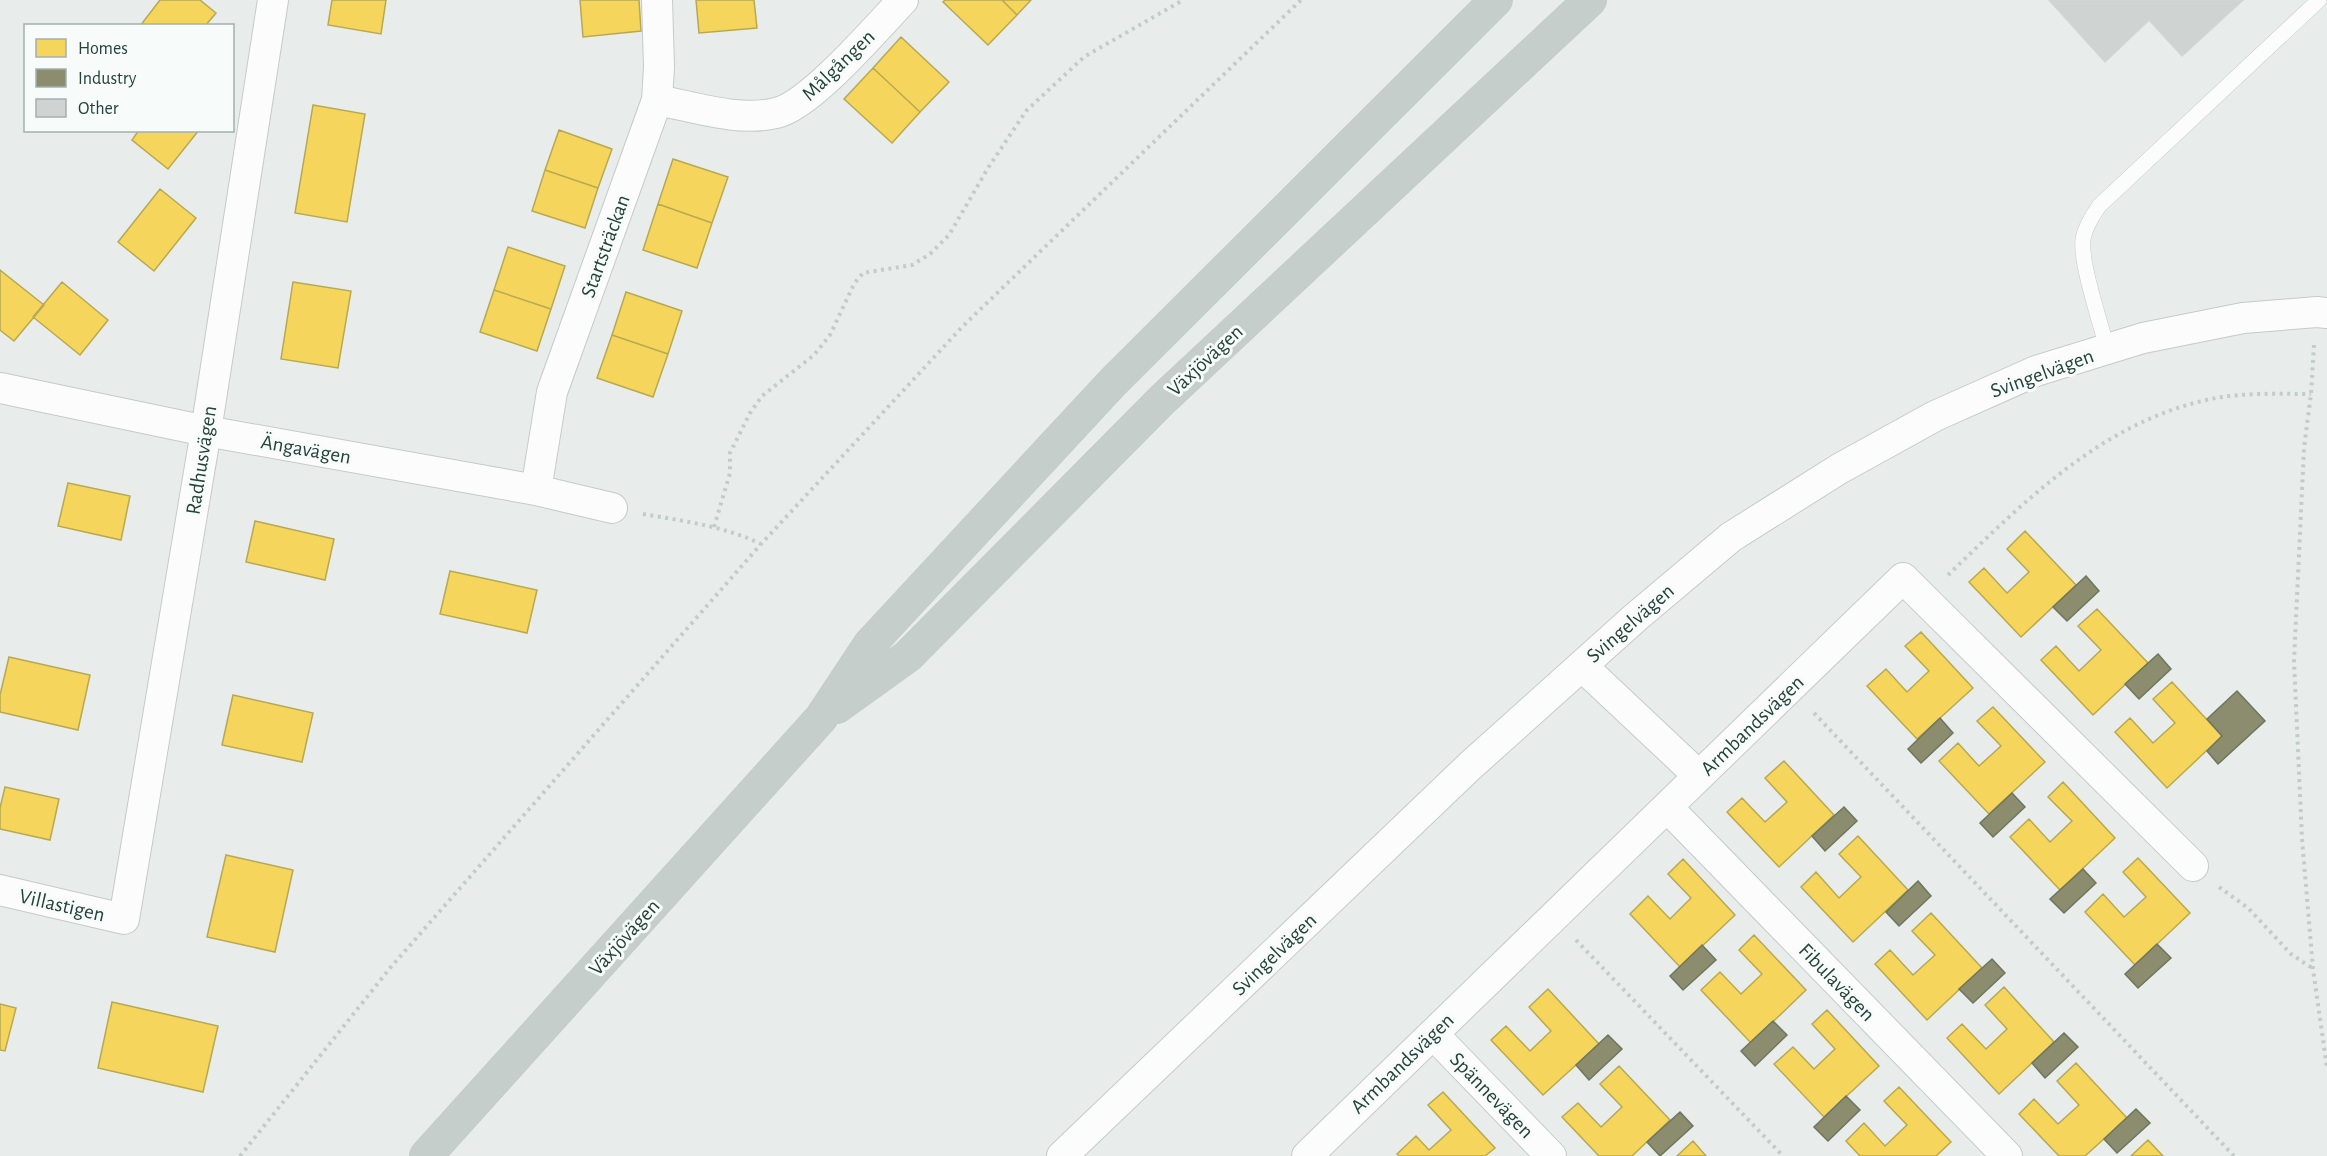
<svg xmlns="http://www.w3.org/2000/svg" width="2327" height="1156" viewBox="0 0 2327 1156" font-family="'Alegreya Sans',sans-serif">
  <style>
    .homes { fill: #f6d55c; stroke: #b7a952; stroke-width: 1.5 }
    .industry { fill: #8c8c6e; stroke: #6d765e; stroke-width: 1.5 }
    .building { fill: #cfd4d2; stroke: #d1d6d4; stroke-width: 1.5 }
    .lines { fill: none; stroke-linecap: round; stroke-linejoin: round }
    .service-casing { stroke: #c5cac8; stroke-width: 16 }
    .minor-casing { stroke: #c5cac8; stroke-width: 32 }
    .trunk-casing { stroke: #c3ccc9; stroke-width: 34 }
    .path { stroke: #c3ccca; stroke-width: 4; stroke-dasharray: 3 4.5; stroke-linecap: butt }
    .service { stroke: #fcfcfc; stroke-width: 15 }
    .minor { stroke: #fcfcfc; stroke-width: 30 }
    .trunk { stroke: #c6cecc; stroke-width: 33 }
    .labels { text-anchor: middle; stroke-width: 6; stroke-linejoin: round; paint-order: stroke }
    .street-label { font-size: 21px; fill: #24423a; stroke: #f7fbf9 }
  </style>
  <rect width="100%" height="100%" fill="#e8edeb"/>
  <path class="homes" d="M160 0H200L216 13 205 26H140Z
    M332 0H386L381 34 328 25Z
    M580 0H639L641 31 583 37Z
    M696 0H754L757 28 699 33Z
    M945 0H1002L1017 15 988 45 943 2Z
    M1002 0H1031L1017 15Z
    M901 37 949 82 920 112 873 68Z
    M873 68 920 112 892 143 844 99Z
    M313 105 365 114 347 222 295 213Z
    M139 130H199L168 169 132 140Z
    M559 130 612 149 598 188 545 170Z
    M673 159 728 177 712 223 658 204Z
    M545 170 598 188 585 228 532 211Z
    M160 189 196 218 154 271 118 242Z
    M658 204 712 223 697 268 643 250Z
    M508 247 565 266 551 309 494 290Z
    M0 270 44 305 14 341 0 330Z
    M62 282 108 320 80 355 33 317Z
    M293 282 351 291 338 368 281 359Z
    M494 290 551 309 537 351 480 332Z
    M626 292 682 311 668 354 612 335Z
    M612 335 668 354 653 397 597 378Z
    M68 483 130 496 121 540 58 526Z
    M255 521 334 539 325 580 246 562Z
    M2025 531 2076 585 2021 637 1969 582 1984 568 2007 593 2029 572 2007 549Z
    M450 571 537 590 527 633 440 614Z
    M2097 609 2148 663 2093 715 2041 660 2056 646 2079 671 2101 650 2078 626Z
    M1921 632 1973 688 1917 739 1867 686 1886 669 1907 692 1929 671 1905 646Z
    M9 657 90 675 78 730 0 712V695Z
    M2172 682 2222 736 2167 788 2115 732 2130 718 2153 743 2175 723 2153 699Z
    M233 695 313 713 302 762 222 745Z
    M1993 707 2045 762 1989 814 1939 761 1958 743 1979 766 2001 746 1977 721Z
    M1784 761 1834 815 1779 867 1727 812 1742 798 1765 822 1787 802 1765 778Z
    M2063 782 2115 838 2060 890 2010 837 2029 819 2050 842 2072 821 2048 797Z
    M5 787 59 799 50 840 0 829V808Z
    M1858 836 1908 890 1853 942 1801 887 1816 872 1839 898 1861 877 1839 854Z
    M226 855 293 870 275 952 207 937Z
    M2138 858 2190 913 2135 965 2085 912 2103 894 2124 917 2146 897 2123 872Z
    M1683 859 1735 915 1680 967 1630 914 1648 896 1670 919 1691 898 1668 874Z
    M1931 913 1982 968 1927 1020 1875 964 1890 950 1913 975 1935 955 1912 931Z
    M1754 935 1806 990 1751 1043 1701 990 1720 972 1741 994 1762 974 1739 950Z
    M2004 987 2054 1042 1999 1094 1947 1038 1962 1024 1986 1049 2007 1029 1985 1005Z
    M1548 989 1599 1044 1543 1095 1491 1040 1506 1026 1530 1051 1551 1031 1529 1007Z
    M112 1002 218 1026 203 1092 98 1068Z
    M0 1004 16 1008 5 1051 0 1050Z
    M1827 1010 1879 1066 1824 1117 1774 1064 1793 1047 1814 1069 1835 1049 1812 1024Z
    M2076 1063 2127 1118 2085 1156H2059L2019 1114 2034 1099 2058 1124 2079 1105 2057 1081Z
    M1619 1066 1670 1120 1632 1156H1599L1562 1117 1578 1103 1601 1127 1622 1107 1600 1084Z
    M1899 1087 1951 1142 1936 1156H1860L1846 1141 1864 1123 1885 1146 1907 1125 1884 1101Z
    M1443 1092 1495 1148 1485 1156H1399L1397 1154 1416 1136 1429 1150 1451 1130 1428 1105Z
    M2148 1140 2163 1156H2131Z
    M1693 1141 1706 1156H1677Z"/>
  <path class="industry" d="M2086 576 2099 591 2067 621 2053 607Z
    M2158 654 2171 669 2139 699 2125 684Z
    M2237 691 2265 721 2218 764 2207 751 2222 736 2207 719Z
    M1940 718 1953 733 1921 763 1908 749Z
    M2012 793 2025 807 1993 837 1980 823Z
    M1844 807 1857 821 1825 851 1812 836Z
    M2083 869 2096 883 2064 913 2050 899Z
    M1918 881 1931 896 1899 926 1886 912Z
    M2157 944 2171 958 2138 988 2125 974Z
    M1702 945 1716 960 1683 990 1670 976Z
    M1992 959 2005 973 1973 1003 1959 989Z
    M1773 1021 1787 1035 1755 1066 1741 1051Z
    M2064 1033 2078 1047 2045 1078 2032 1063Z
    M1608 1035 1622 1049 1589 1080 1576 1065Z
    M1846 1096 1860 1110 1828 1141 1814 1127Z
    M2136 1109 2150 1123 2117 1153 2104 1139Z
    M1680 1112 1693 1126 1660 1156 1647 1142Z"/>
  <path class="building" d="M2049 0H2243L2182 56 2149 20 2105 62Z"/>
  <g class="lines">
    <g class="service-casing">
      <path id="service" d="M2107 349C2101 323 2080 264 2083 239 2085 227 2092 216 2099 206L2319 0"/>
    </g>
    <g class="minor-casing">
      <path id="minor" d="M657 100C695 107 738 122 776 113 810 106 877 27 903 0
        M0 388 206 431 536 490 612 508
        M536 490 552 392 657 100 659 67 657 0
        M1582 666 1699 776
        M1667 807 2007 1156
        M0 890 124 919 206 431 273 0
        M1433 1034 1551 1156
        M1062 1156 1470 766 1636 617 1731 537 1839 469 1935 416 2036 371 2143 338 2243 318 2317 312 2327 313
        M1307 1156 1903 578 2193 866"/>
    </g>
    <g class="trunk-casing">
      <path id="trunk" d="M837 707 908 656 1162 400 1590 0
        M426 1156 821 718 870 644 1113 382 1496 0"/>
    </g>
    <path class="path" d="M2314 345 2311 394 2304 448 2294 661 2302 839 2313 969 2327 1068
      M643 514C683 521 724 526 761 544
      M714 527 730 473V453L750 413 762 396 814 355 830 335 854 284 863 273 912 265 930 254 949 235 988 168 1026 111 1084 57 1183 0
      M1948 575C2022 504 2098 426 2202 401 2237 392 2275 394 2311 394
      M1814 713 2234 1156
      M2219 887 2248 908 2291 954 2312 968
      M1576 940 1783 1156
      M240 1156 391 967 761 544 963 326 1301 0"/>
    <use href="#service" class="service"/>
    <use href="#minor" class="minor"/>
    <use href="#trunk" class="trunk"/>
  </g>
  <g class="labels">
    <g class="street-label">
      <text transform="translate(838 65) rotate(-44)" y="7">Målgången</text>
      <text transform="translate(605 246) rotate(-70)" y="7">Startsträckan</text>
      <text transform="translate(1205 360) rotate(-43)" y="7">Växjövägen</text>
      <text transform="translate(2042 373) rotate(-20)" y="7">Svingelvägen</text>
      <text transform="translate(306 449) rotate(10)" y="7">Ängavägen</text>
      <text transform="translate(201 460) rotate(-81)" y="7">Radhusvägen</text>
      <text transform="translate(1630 623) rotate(-41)" y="7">Svingelvägen</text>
      <text transform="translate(1752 725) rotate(-44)" y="7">Armbandsvägen</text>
      <text transform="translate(62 905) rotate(13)" y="7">Villastigen</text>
      <text transform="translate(624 937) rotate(-48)" y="7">Växjövägen</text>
      <text transform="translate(1274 954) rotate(-44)" y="7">Svingelvägen</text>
      <text transform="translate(1837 982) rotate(46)" y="7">Fibulavägen</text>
      <text transform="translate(1402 1063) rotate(-44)" y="7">Armbandsvägen</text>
      <text transform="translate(1492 1095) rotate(46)" y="7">Spännevägen</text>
    </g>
  </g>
  <rect x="24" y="24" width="210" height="108" fill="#f7fbf9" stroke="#a3b1ad" stroke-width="1.5"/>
  <rect x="36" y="39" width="30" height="18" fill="#f6d55c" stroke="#a3b1ad" stroke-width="1.5"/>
  <text x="78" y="54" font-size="18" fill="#24423a">Homes</text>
  <rect x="36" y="69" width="30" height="18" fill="#8c8c6e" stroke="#a3b1ad" stroke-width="1.5"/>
  <text x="78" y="84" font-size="18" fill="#24423a">Industry</text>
  <rect x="36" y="99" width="30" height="18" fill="#cfd4d2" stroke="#a3b1ad" stroke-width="1.5"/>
  <text x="78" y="114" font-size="18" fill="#24423a">Other</text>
</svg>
